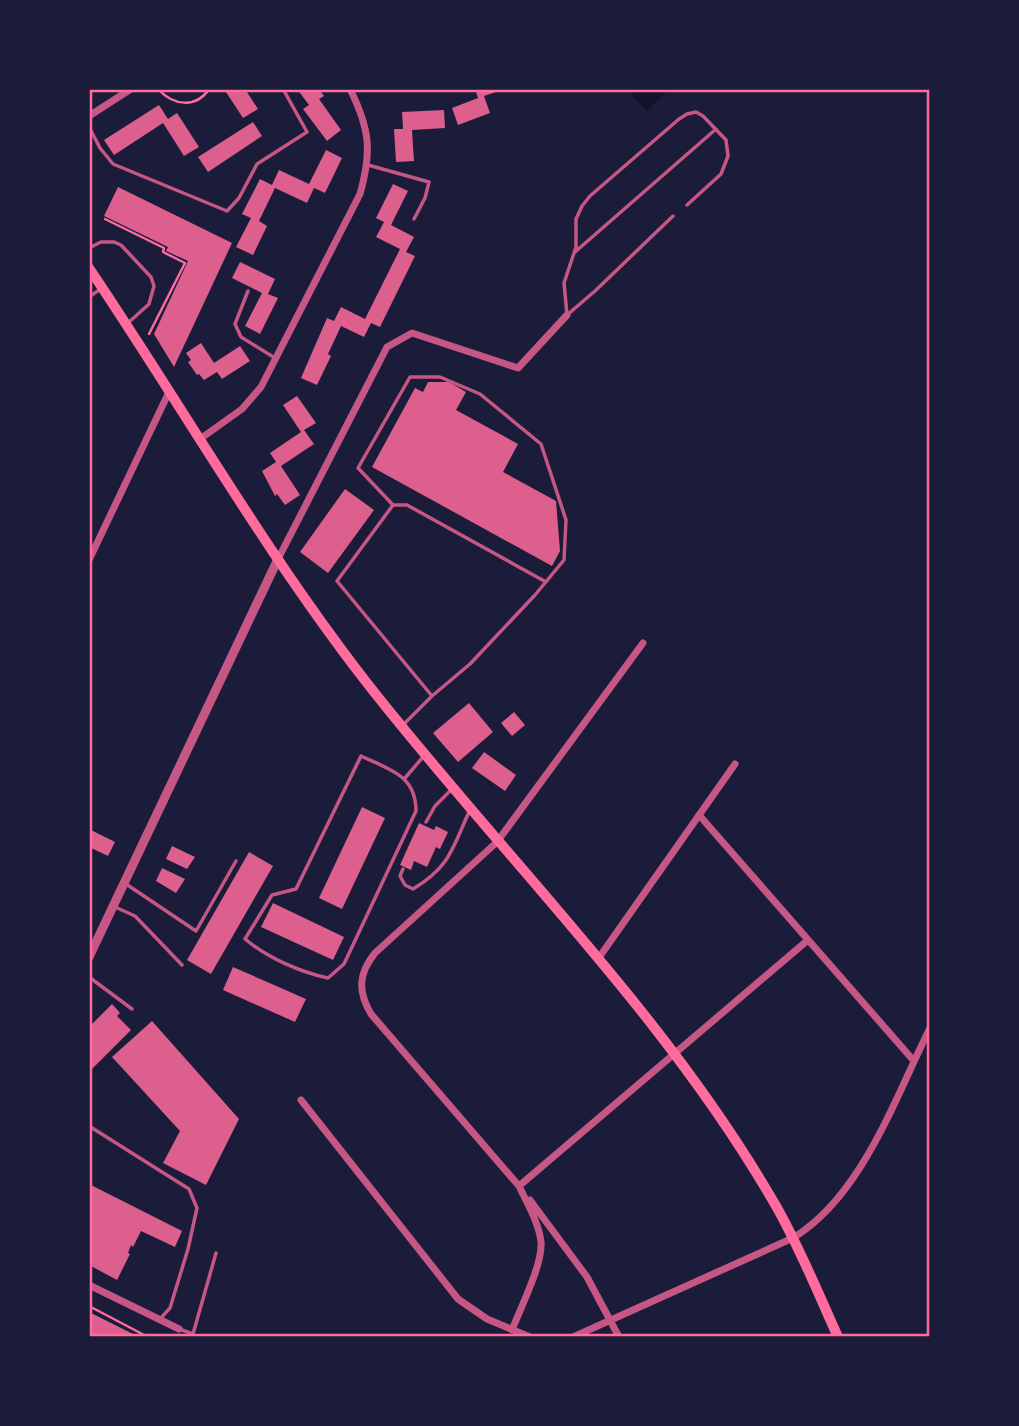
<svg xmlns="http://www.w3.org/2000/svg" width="1019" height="1426" viewBox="0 0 1019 1426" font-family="Roboto,sans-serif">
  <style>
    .water { fill: #12122b }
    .building { fill: #dd5f8e }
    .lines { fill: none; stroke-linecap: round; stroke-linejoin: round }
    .path { stroke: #ff6b9d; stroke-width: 2.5 }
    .service { stroke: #c65784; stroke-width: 3.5 }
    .minor { stroke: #c65784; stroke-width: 7 }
    .tertiary { stroke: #c65784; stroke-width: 9 }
    .secondary { stroke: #ff6b9d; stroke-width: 10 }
    .neatline { fill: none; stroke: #ff6b9d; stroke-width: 2.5 }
  </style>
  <rect width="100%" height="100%" fill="#1b1b3a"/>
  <path class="water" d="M637 89H670L647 111 631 95Z"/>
  <path class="building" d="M224 89H245L258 109 243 118Z
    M297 89H319L324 96 319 99 341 130 327 141 303 109 309 105Z
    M475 89H495L496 92 484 96 490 113 458 125 452 108 478 98Z
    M159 105 168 119 177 113 199 147 184 156 163 123 114 155 104 140Z
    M444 110 445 128 412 130 414 161 396 162 394 129H403L402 112Z
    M253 122 262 136 208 172 198 157Z
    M326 150 342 158 325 193 314 188 307 203 275 188 259 221 267 226 253 255 236 247 251 218 242 214 260 179 272 185 279 170 309 184Z
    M393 184 408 191 391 225 414 237 406 252 415 256 380 327 371 323 364 337 341 326 328 354 331 356 317 385 301 378 327 318 334 321 341 307 365 319 400 249 376 237 384 222 376 218Z
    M118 187 232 243 174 367 154 334 188 261 166 251 168 247 104 216Z
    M240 262 275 279 268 294 278 298 260 334 245 326 262 293 232 278Z
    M201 343 214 363 240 346 250 361 222 379 217 372 204 380 199 374 197 375 188 362 191 360 186 353Z
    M428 382H449L466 392 456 410 518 444 503 472 556 501 560 551 552 566 372 467 415 388 423 392Z
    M297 396 316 423 304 430 314 444 281 466 300 495 285 505 277 494 275 496 262 471 276 462 270 453 301 432 283 405Z
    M345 489 374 510 328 573 300 552Z
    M469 703 493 732 458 762 433 733Z
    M514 712 525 725 512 736 501 723Z
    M484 752 516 775 505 791 472 768Z
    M362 807 385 818 342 909 319 898Z
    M419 823 434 830 436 826 448 832 440 849 436 847 427 867 414 861 411 870 400 865Z
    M89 829 115 842 108 856 89 847Z
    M172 846 195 857 187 869 166 859Z
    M249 852 273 866 211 974 187 960Z
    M162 868 185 879 176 893 156 881Z
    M273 903 344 937 333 960 261 927Z
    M233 967 306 999 295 1022 223 990Z
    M112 1004 120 1013 117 1016 131 1030 89 1072V1027Z
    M152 1021 239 1119 206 1185 163 1163 180 1131 112 1057Z
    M89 1184 182 1231 175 1247 141 1231 133 1247 131 1245 128 1253 130 1254 117 1280 89 1265Z
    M89 1312 139 1337H89Z"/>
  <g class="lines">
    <path class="path" d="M159 90C173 105 196 109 209 89
      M105 219 164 248 163 252 185 263 149 334
      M89 1306 148 1337"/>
    <path class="service" d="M89 127 100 148 113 164 227 211 239 198 257 164 307 132 283 89
      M368 165 429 182 425 198 414 219
      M673 216 595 291 567 315 564 283 576 247V219L582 206 590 196 679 119 687 114 696 112 703 116 726 140 728 156 721 174 687 205
      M89 248 101 242H114L121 245 151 277 154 286 149 304 128 323
      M575 252 716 129
      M248 291 235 324 241 337 275 358
      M89 297 102 288
      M393 505H407L546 582
      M403 725 432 696 337 581 393 505 358 468 410 377H440L480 394 541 444 566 520 564 560 535 595 470 664 432 696
      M361 756C390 770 416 775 416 811L344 964 328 978C300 972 268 958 245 939L272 895 296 889Z
      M405 778 423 757
      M426 822 435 806 452 789
      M403 869 400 876 405 885 413 889C450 867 452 849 469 812
      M126 884 196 931 236 861
      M115 907 135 916 182 965
      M89 977 132 1009
      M89 1126 189 1189 197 1208 188 1249 170 1308 160 1319
      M179 1329 193 1334 216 1253"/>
    <path class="minor" d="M89 116 131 89
      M200 439 242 409 261 387 360 194C372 152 370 129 350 89
      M278 559 387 347 412 333 518 368 567 315
      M89 560 169 392
      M699 815 914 1061
      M598 959 735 764
      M301 1100 458 1299 487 1319 530 1337
      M520 1188 519 1186 808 940
      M530 1200 587 1277 619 1337
      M89 1285 179 1329
      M512 1330C520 1309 543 1264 541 1242 539 1223 527 1203 519 1186L371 1014C358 992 358 974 375 953L497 842 643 643
      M573 1337 793 1238C862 1196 895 1098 930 1028"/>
    <path class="tertiary" d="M89 957 278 559"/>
    <path class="secondary" d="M89 268C182 406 265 552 367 683 503 857 666 1014 776 1206 800 1248 818 1293 838 1337"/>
  </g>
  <rect width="1019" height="1426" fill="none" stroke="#1b1b3a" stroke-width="182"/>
  <rect x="91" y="91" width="837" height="1244" class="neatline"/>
</svg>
